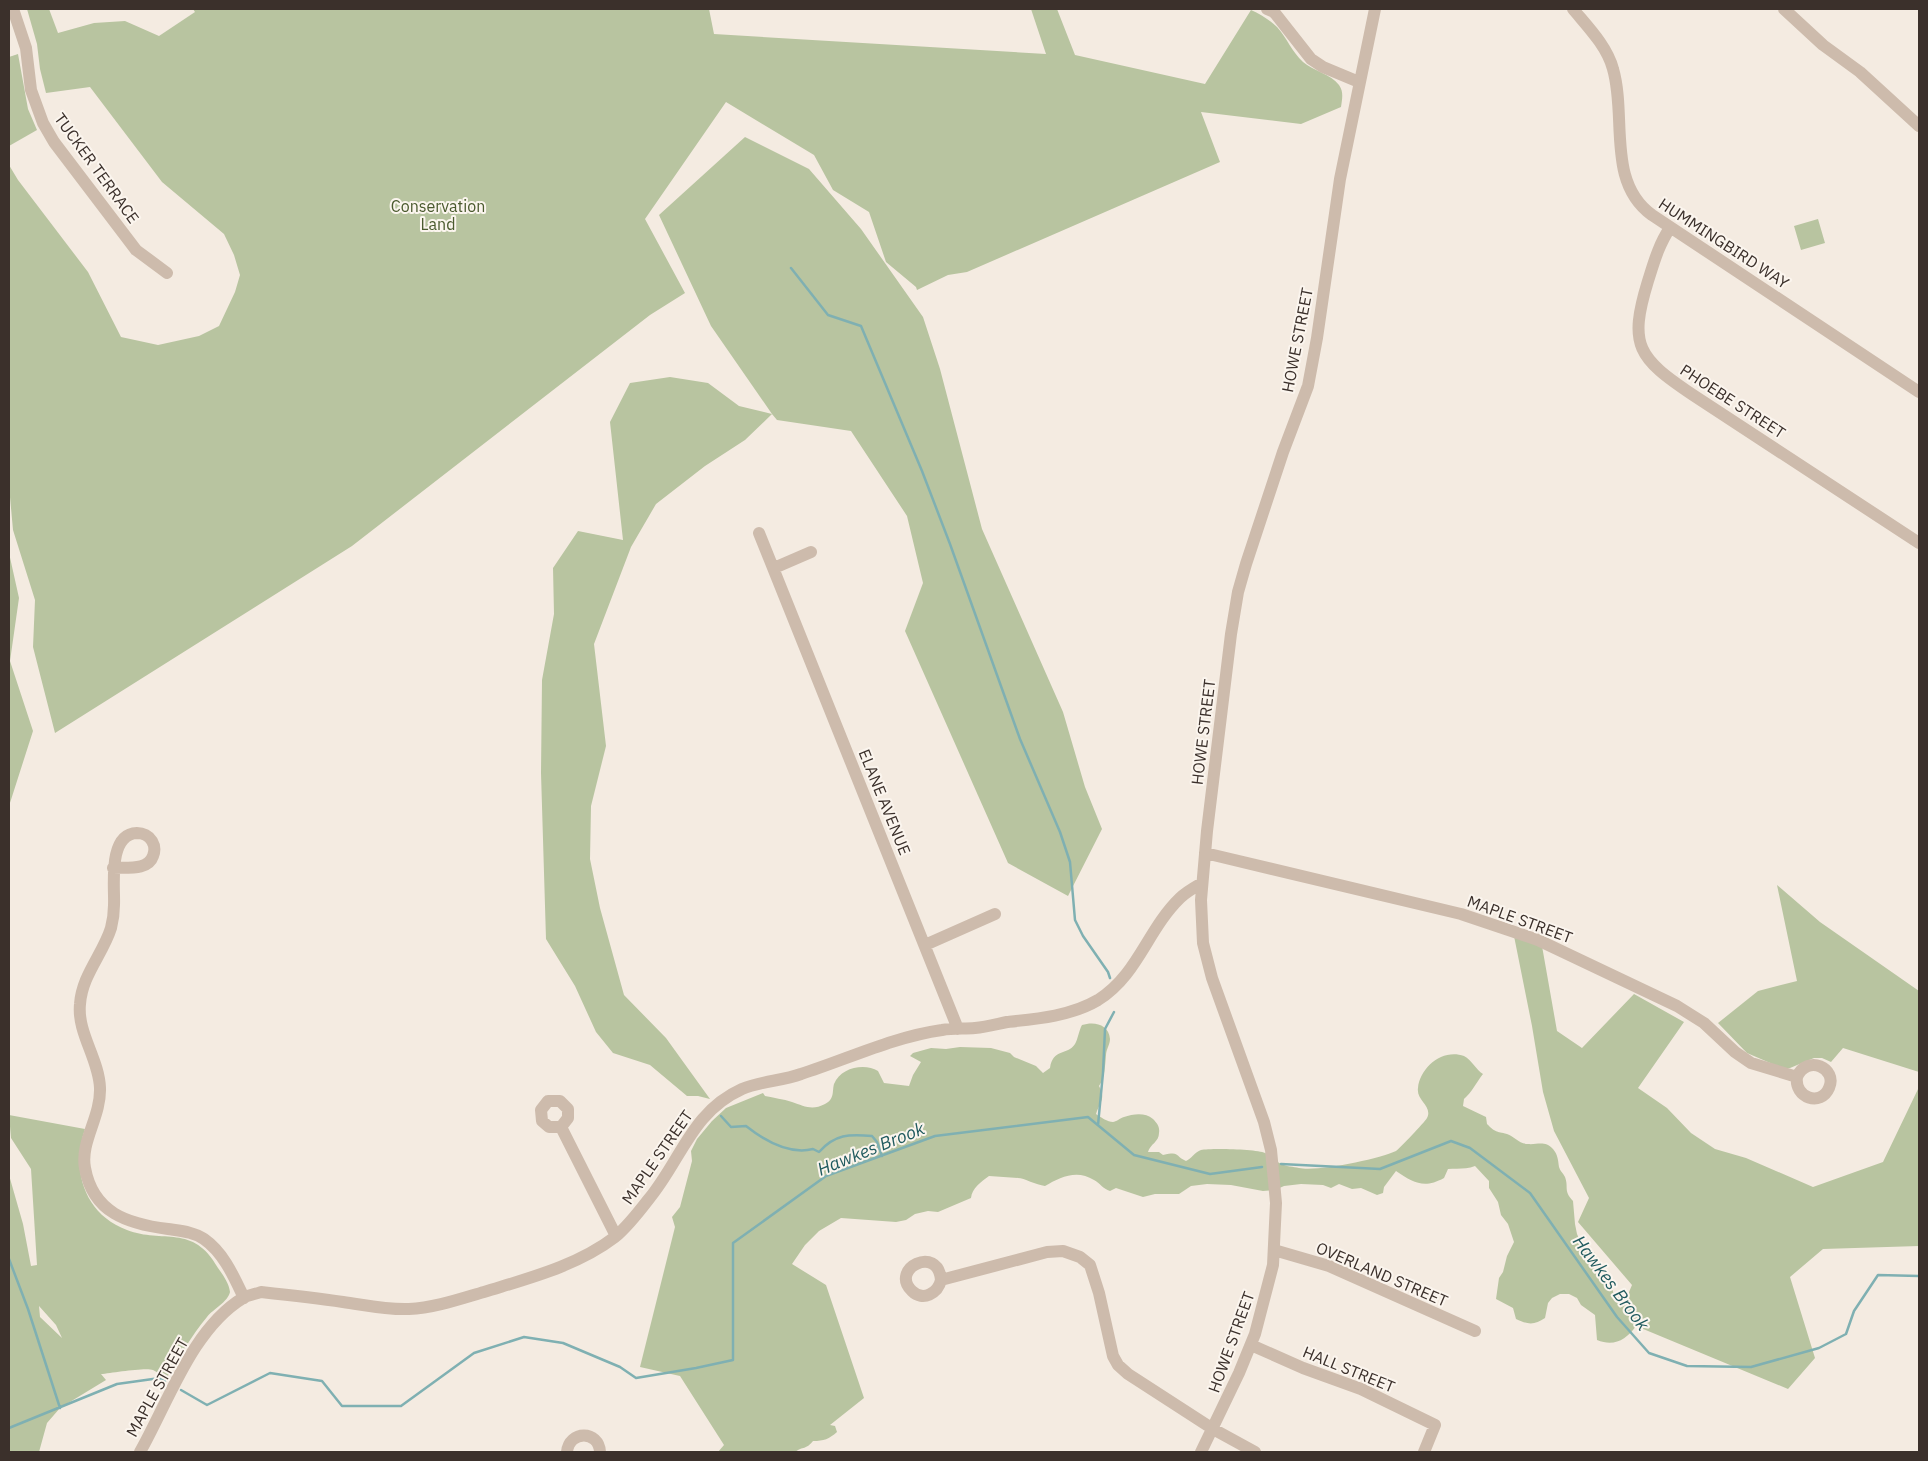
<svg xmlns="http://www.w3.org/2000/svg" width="1928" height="1461" viewBox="0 0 1928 1461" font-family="'IBM Plex Sans',sans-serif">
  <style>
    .green { fill: #b8c4a0; fill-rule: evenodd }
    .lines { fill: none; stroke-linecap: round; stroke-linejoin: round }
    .stream { stroke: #7fb0b2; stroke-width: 2.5 }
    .minor { stroke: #cdbbac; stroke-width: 12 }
    .labels { text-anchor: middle; stroke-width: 4; stroke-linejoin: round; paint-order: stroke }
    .street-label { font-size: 16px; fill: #3b302b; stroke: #fbf5ee }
    .park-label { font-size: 16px; fill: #4a5a2e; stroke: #fbf5ee }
    .water-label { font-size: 18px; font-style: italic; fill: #1f5a5e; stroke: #fbf5ee }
  </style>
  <rect width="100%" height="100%" fill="#f4ebe1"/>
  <path class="green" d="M27 9H49L58 33 94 23 125 21 159 36 195 12 193 9H709L714 34 1046 54 1031 9H1057L1075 55 1205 84 1251 10C1260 14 1270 20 1277 27 1287 38 1292 52 1303 62 1313 71 1331 74 1339 85 1344 92 1342 99 1341 107L1301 124 1201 112 1220 162 967 272 948 275 917 290 916 287 886 262 869 212 833 190 814 155 726 102 645 219 685 293 650 315 352 546 55 733 33 647 35 600 13 530 9 486V165L18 180 88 272 121 337 158 345 199 336 219 326 235 292 240 275 234 255 224 234 162 182 90 87 46 93 40 69 37 44Z
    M18 54 28 109 37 130 9 146V57Z
    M745 137 809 169 861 229 923 317 940 369 982 529 1063 712 1085 787 1102 829 1068 896 1008 863 905 631 923 583 907 516 851 431 777 420 772 414 745 440 705 466 656 504 631 547 594 644 606 746 591 806 590 859 600 908 624 995 666 1038 710 1099 698 1096H687L650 1065 613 1053 596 1032 575 986 546 939 541 773 542 680 554 614 553 568 578 531 623 540 610 422 630 383 670 377 708 383 739 406 772 414 711 326 659 215Z
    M1818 219 1825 243 1801 250 1794 226Z
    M9 553 19 598 10 661 33 731 9 806Z
    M1777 885 1820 922 1919 991V1072L1843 1048 1831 1062 1822 1058H1814L1790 1068H1782L1747 1053 1718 1023 1758 991 1797 981Z
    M1514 936 1542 946 1557 1031 1582 1048 1634 994 1684 1022 1638 1088 1667 1108 1691 1133 1715 1149 1746 1158 1813 1187 1883 1162 1919 1087V1246L1823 1249 1790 1277 1815 1358 1788 1389 1636 1326C1626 1340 1614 1347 1597 1340L1595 1315 1581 1305 1577 1298 1569 1294H1560L1552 1298 1548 1303 1545 1318C1535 1325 1528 1325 1516 1319L1513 1308 1496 1299 1499 1278 1503 1272 1507 1256 1514 1242 1508 1224 1501 1215 1498 1202 1489 1188V1181L1475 1166C1466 1170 1457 1168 1448 1169L1444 1178C1424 1189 1414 1183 1396 1171L1384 1187 1383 1193 1377 1195 1361 1188 1352 1189 1339 1184 1331 1188 1323 1185 1301 1184 1284 1186 1275 1190 1263 1191 1231 1185 1207 1184 1191 1186 1179 1194H1155L1143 1197 1116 1188 1110 1191C1103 1189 1100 1183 1094 1180 1077 1169 1060 1177 1045 1186 1036 1185 1024 1178 1018 1178 1008 1177 999 1177 989 1176 981 1182 972 1188 971 1198L938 1212 928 1211 915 1214 906 1220 896 1222 841 1218 819 1231 805 1245 792 1264 826 1285 864 1398 830 1425 835 1426 837 1432C829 1439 824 1441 813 1441 806 1450 803 1446 795 1452H718L724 1445 680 1376 640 1367 675 1227 672 1217 680 1207 692 1161 691 1151 697 1139 712 1121 726 1108 763 1093 765 1096C774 1098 783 1099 792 1102 804 1106 812 1111 825 1104 835 1099 832 1091 834 1084 841 1067 865 1063 878 1071L884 1083 909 1086 913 1075 921 1062 910 1056 913 1053 931 1048 946 1049 960 1047 991 1048 1010 1053 1014 1057 1036 1066 1043 1073 1050 1068C1053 1048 1067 1056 1075 1044 1078 1039 1079 1030 1082 1025 1094 1021 1109 1024 1110 1039 1110 1044 1106 1050 1106 1055 1105 1065 1105 1078 1099 1086 1106 1099 1100 1101 1096 1114 1100 1117 1108 1122 1113 1122 1116 1122 1120 1118 1124 1117 1133 1114 1145 1112 1153 1119 1157 1123 1160 1127 1159 1133 1159 1142 1150 1144 1148 1152H1159L1163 1155C1181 1151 1174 1156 1186 1161 1191 1159 1195 1152 1201 1150 1210 1148 1257 1149 1265 1153 1271 1155 1275 1161 1281 1164 1285 1166 1294 1167 1299 1168 1317 1172 1379 1159 1396 1151 1400 1148 1424 1123 1427 1118 1433 1106 1416 1101 1418 1088 1420 1067 1443 1048 1464 1056 1472 1060 1476 1070 1483 1074 1476 1083 1472 1092 1464 1099L1463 1106 1486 1117 1487 1124C1496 1133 1496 1131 1507 1134 1514 1136 1519 1144 1528 1144 1537 1145 1545 1140 1553 1149 1558 1155 1558 1160 1559 1167 1560 1171 1563 1173 1565 1177 1569 1188 1563 1190 1573 1201L1575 1224 1577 1234 1580 1241 1595 1253 1601 1270 1608 1274 1614 1295 1626 1299 1632 1285 1578 1222 1589 1198 1554 1131 1543 1092 1532 1026Z
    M9 1115 85 1129C71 1170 84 1214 127 1230 163 1244 193 1223 218 1268 223 1275 229 1283 230 1292 228 1302 213 1309 207 1317 191 1336 179 1358 166 1379 162 1376 157 1372 153 1370 146 1367 112 1373 101 1374L106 1380 60 1408 47 1423 39 1452H9V1175L23 1224 31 1266 37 1265 31 1169 11 1138ZM39 1306 56 1325 62 1338 40 1317Z"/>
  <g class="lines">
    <path class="stream" d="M791 268 828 315 861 326 922 471 950 544 1020 739 1060 832 1070 862 1075 920 1083 936 1108 972 1110 978
      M721 1116 731 1127 746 1126C765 1141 789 1155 813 1149L819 1152C835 1134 849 1134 872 1136L877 1142 882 1156
      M1098 1125 1103 1073 1105 1029 1114 1012
      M1281 1164 1380 1169 1451 1141 1470 1148 1530 1193 1617 1317 1649 1353 1687 1366 1751 1367 1819 1348 1846 1334 1854 1311 1878 1275 1919 1276
      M9 1259 28 1309 60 1408
      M181 1390 207 1405 270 1373 322 1381 342 1406H401L474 1353 524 1337 563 1343 620 1367 636 1378 696 1368 733 1360V1243L826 1176 935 1136 1088 1117 1134 1155 1210 1174 1262 1167
      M9 1428 117 1384 160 1378 165 1381"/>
    <path class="minor" d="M13 9 26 48 31 90 43 123 54 142 136 250 167 273
      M1267 9 1274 12 1311 59 1323 67 1359 82
      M1573 9C1587 26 1607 46 1613 69 1627 117 1606 182 1652 215L1919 392
      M1784 9 1823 45 1860 72 1919 126
      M1670 228C1659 244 1654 262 1648 281 1628 346 1638 358 1693 395L1919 543
      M759 533 958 1029
      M774 568 811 552
      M1205 853 1461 914 1538 940 1677 1006 1704 1023 1735 1052 1751 1063 1797 1077C1807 1054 1838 1068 1829 1088 1821 1107 1794 1098 1797 1077
      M113 868C126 867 148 871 153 856 155 851 155 846 152 841 149 836 143 833 137 833 107 834 115 888 114 905 114 913 113 920 111 928 103 954 82 975 80 1004 77 1033 99 1059 100 1088 101 1117 80 1142 85 1168 93 1213 128 1224 168 1229 181 1231 194 1232 204 1239 224 1253 234 1277 244 1298
      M925 945 995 914
      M561 1127H549L542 1121 541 1110 548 1101H560L568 1109V1118L561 1127 616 1236
      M1274 1250 1329 1266 1475 1331
      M941 1280C938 1293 923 1302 912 1291 889 1269 938 1244 941 1280L1047 1252 1063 1251 1080 1257 1090 1265 1099 1293 1113 1356 1118 1365 1128 1374 1213 1429 1255 1452
      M1251 1345 1303 1368 1361 1389 1435 1425 1424 1452
      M140 1452C168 1403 192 1329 243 1298 248 1295 256 1294 261 1292 289 1295 316 1298 343 1302 365 1305 387 1310 409 1309 434 1308 460 1299 484 1292 529 1278 577 1266 615 1237 627 1227 638 1213 648 1200 681 1161 691 1112 742 1089 761 1081 782 1081 801 1074 848 1059 893 1037 942 1030 953 1028 964 1029 975 1028 986 1027 997 1024 1007 1022 1037 1019 1071 1016 1098 1000 1138 975 1147 930 1180 898 1186 892 1195 887 1202 883
      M567 1452C569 1430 599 1430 600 1452
      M1201 1452 1239 1373 1255 1334 1273 1265 1276 1203 1271 1150 1264 1122 1212 978 1203 943 1201 900 1207 831 1231 634 1238 592 1246 564 1283 452 1308 386 1317 338 1340 179 1375 9"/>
  </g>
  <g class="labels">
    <g class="street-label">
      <text transform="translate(97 168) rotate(54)" y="6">TUCKER TERRACE</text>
      <text transform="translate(1724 243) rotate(33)" y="6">HUMMINGBIRD WAY</text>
      <text transform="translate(1297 340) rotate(-79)" y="6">HOWE STREET</text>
      <text transform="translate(1733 401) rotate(33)" y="6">PHOEBE STREET</text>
      <text transform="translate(1203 732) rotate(-83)" y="6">HOWE STREET</text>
      <text transform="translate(885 802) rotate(68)" y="6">ELANE AVENUE</text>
      <text transform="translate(1520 919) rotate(20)" y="6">MAPLE STREET</text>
      <text transform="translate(657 1157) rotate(-55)" y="6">MAPLE STREET</text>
      <text transform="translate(1382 1274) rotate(23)" y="6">OVERLAND STREET</text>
      <text transform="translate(1231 1342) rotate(-70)" y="6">HOWE STREET</text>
      <text transform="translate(1349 1369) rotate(22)" y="6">HALL STREET</text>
      <text transform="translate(157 1387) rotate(-61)" y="6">MAPLE STREET</text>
    </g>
    <g class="park-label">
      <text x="438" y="212">Conservation<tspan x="438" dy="18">Land</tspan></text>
    </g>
    <g class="water-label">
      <text transform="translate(871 1149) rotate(-22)" y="6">Hawkes Brook</text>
      <text transform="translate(1611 1283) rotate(53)" y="6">Hawkes Brook</text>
    </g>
  </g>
  <rect width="1928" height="1461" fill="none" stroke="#3b302b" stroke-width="20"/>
</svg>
